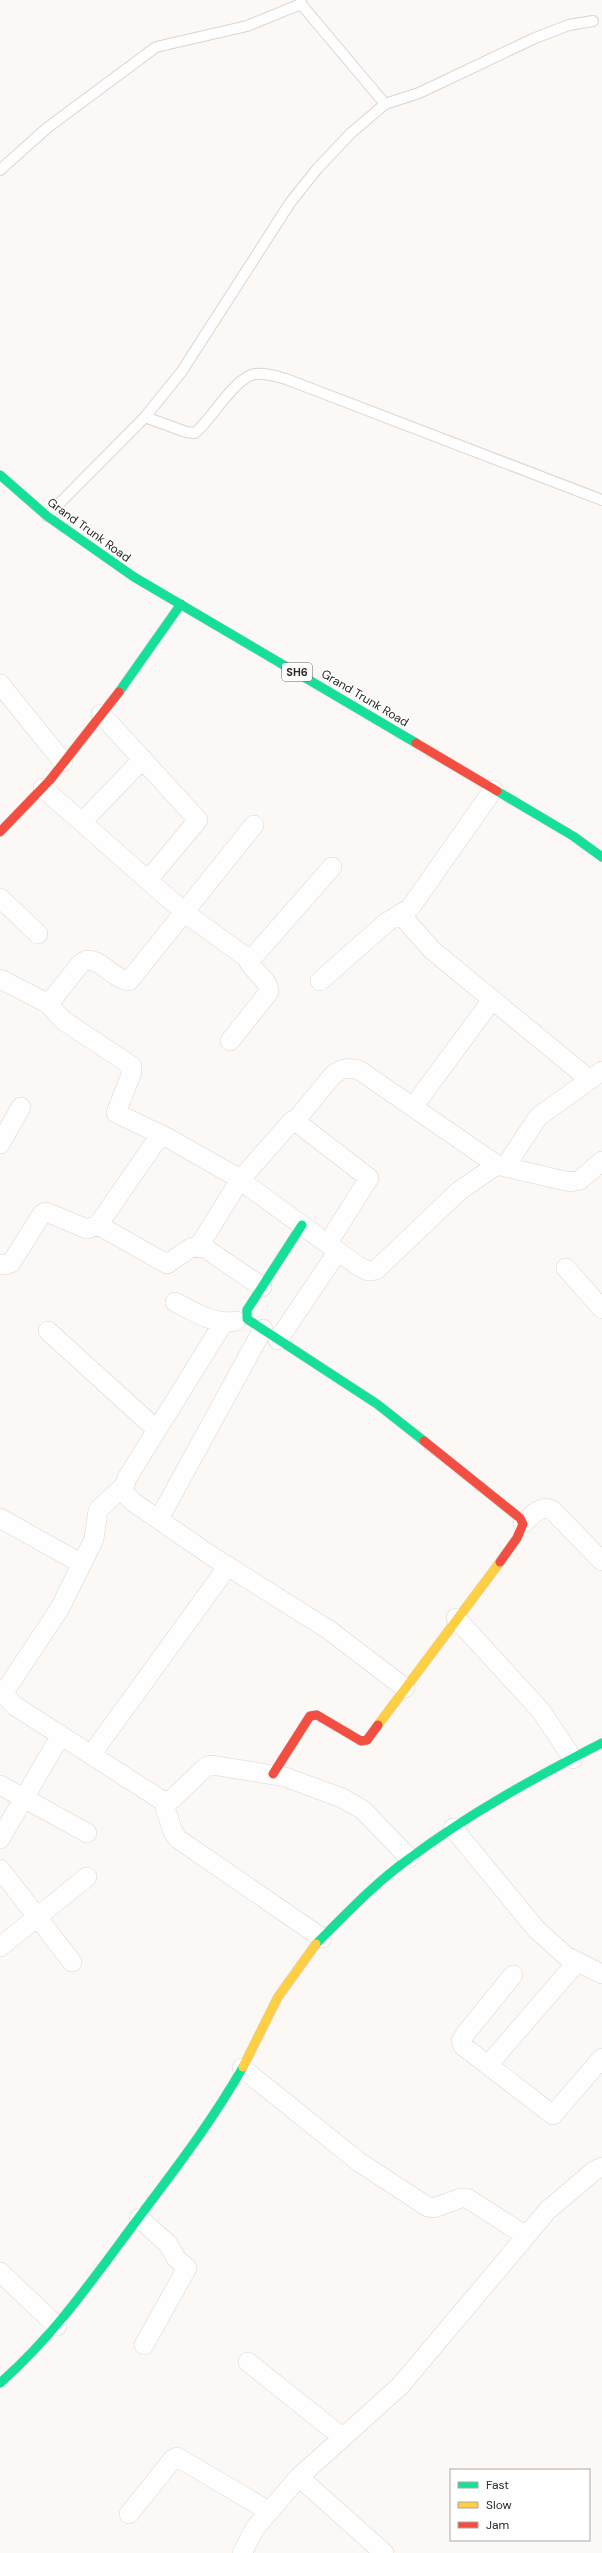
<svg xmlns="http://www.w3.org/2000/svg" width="602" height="2553" viewBox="0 0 602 2553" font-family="'DM Sans',sans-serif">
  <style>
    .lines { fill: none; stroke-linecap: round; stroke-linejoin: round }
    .lane-casing { stroke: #dad5d2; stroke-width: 12 }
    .street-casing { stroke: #dad5d2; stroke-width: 20 }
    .fast-casing { stroke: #dad5d2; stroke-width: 10 }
    .slow-casing { stroke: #dad5d2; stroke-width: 10 }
    .jam-casing { stroke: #dad5d2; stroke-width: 10 }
    .lane { stroke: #fefefe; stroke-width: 10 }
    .street { stroke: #fefefe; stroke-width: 19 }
    .fast { stroke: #16e098; stroke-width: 9 }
    .slow { stroke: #ffcf43; stroke-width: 9 }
    .jam { stroke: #f24e42; stroke-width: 9 }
    .labels { text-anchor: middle; stroke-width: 3; stroke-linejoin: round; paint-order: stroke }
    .shield { fill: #fff; stroke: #6d6764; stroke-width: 1 }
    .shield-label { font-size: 11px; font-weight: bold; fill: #2e2621 }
    .street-label { font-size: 12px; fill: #2e2621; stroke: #fff }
  </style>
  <rect width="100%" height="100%" fill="#fbf8f6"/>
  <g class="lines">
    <g class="lane-casing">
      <path id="lane" d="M301 0V4L385 104
        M0 170 47 128 156 47 247 26 301 4
        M145 417 186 432 195 433C211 420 235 377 255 374 265 373 276 376 286 379L602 500
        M47 516 145 417 182 371 290 203 317 169 351 133 385 104 419 93 535 38 569 25 593 21"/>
    </g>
    <g class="street-casing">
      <path id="street" d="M0 684 63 762
        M101 714 198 820 148 880
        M43 788 184 912 247 958 254 956 332 867
        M82 822 143 759
        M0 898 38 934
        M401 915 432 950 590 1080
        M0 979 47 1003 51 1001 81 963 87 960C103 960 113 979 129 981L254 825
        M320 981 387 922 410 908 493 790
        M47 1003 64 1021 132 1066V1072L116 1113 170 1139 233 1175 358 1266 368 1271 376 1270 459 1191 497 1165
        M230 1041 269 992C270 980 250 970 247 958
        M413 1107 492 1000
        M295 1121 333 1075C342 1068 348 1067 359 1070L497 1165 505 1167 538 1117 602 1071
        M0 1144 21 1107
        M505 1167 570 1182 580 1180 602 1161
        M98 1225 167 1264 192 1247 205 1248 262 1287
        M199 1246 240 1180 292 1121H295L369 1178 328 1243
        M0 1264 6 1265 11 1263 42 1214 46 1212 87 1229 98 1225 161 1134
        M566 1268 602 1309
        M175 1302C195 1312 213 1325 236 1321
        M224 1322 127 1478 123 1492 133 1502 210 1555 329 1630 405 1688
        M48 1331 157 1430
        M278 1340 338 1251
        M0 1518 82 1564
        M159 1519 263 1329
        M523 1524C531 1516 540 1504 552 1510L602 1561
        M456 1618 541 1711 573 1759
        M0 1690 15 1706 163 1801 171 1800 207 1766 212 1765 285 1777 342 1798 363 1810 409 1858
        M3 1694 60 1608 94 1539 98 1510 123 1487
        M91 1755 228 1566
        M0 1785 87 1833
        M163 1801 173 1832 178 1839 322 1938
        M453 1828 536 1929 566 1956 602 1974
        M0 1839 61 1735
        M0 1869 72 1962
        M0 1947 87 1877
        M513 1975 466 2033 461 2041 463 2046 553 2115 602 2058
        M488 2065 577 1962
        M242 2068 359 2162 428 2207 434 2208 461 2198H467L526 2236
        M139 2218 168 2244 176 2258 187 2268 144 2345
        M0 2272 57 2326
        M248 2362 342 2437
        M299 2477 384 2553
        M129 2514 173 2459 177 2457 269 2511
        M242 2553 255 2528 299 2477 400 2386 548 2210 594 2171 602 2167"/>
    </g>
    <g class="fast-casing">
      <path id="fast" d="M0 475 47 516 134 577 416 743
        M119 692 181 604
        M497 791 573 836 602 857
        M302 1225 247 1310V1319L377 1404 424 1441
        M316 1944C346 1914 376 1882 410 1858 470 1813 536 1777 602 1743
        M0 2383C55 2335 96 2275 140 2216 176 2168 213 2120 243 2067"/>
    </g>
    <g class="slow-casing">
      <path id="slow" d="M378 1725 500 1562
        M243 2067 278 1997 316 1944"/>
    </g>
    <g class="jam-casing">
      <path id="jam" d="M416 743 497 791
        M0 832 50 780 119 692
        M424 1441 520 1518 523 1524 517 1538 500 1562
        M273 1774 310 1716 317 1715 361 1741 367 1740 378 1725"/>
    </g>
    <use href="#lane" class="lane"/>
    <use href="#street" class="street"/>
    <use href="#fast" class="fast"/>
    <use href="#slow" class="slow"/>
    <use href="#jam" class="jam"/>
  </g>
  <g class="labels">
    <rect class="shield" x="282" y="663" width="30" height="18" rx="3"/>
    <g class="shield-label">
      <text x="297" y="676">SH6</text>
    </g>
    <g class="street-label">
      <text transform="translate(89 530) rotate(36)" y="4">Grand Trunk Road</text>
      <text transform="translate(365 698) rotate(31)" y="4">Grand Trunk Road</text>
    </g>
  </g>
  <rect x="450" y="2469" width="140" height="72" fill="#ffffff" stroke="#aba8a6"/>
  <rect x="458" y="2482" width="20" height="6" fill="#16e098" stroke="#aba8a6"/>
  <text x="486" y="2489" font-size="12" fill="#2e2621">Fast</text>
  <rect x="458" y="2502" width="20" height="6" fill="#ffcf43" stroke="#aba8a6"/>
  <text x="486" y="2509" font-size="12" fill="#2e2621">Slow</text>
  <rect x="458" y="2522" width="20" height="6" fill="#f24e42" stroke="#aba8a6"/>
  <text x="486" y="2529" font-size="12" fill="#2e2621">Jam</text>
</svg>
